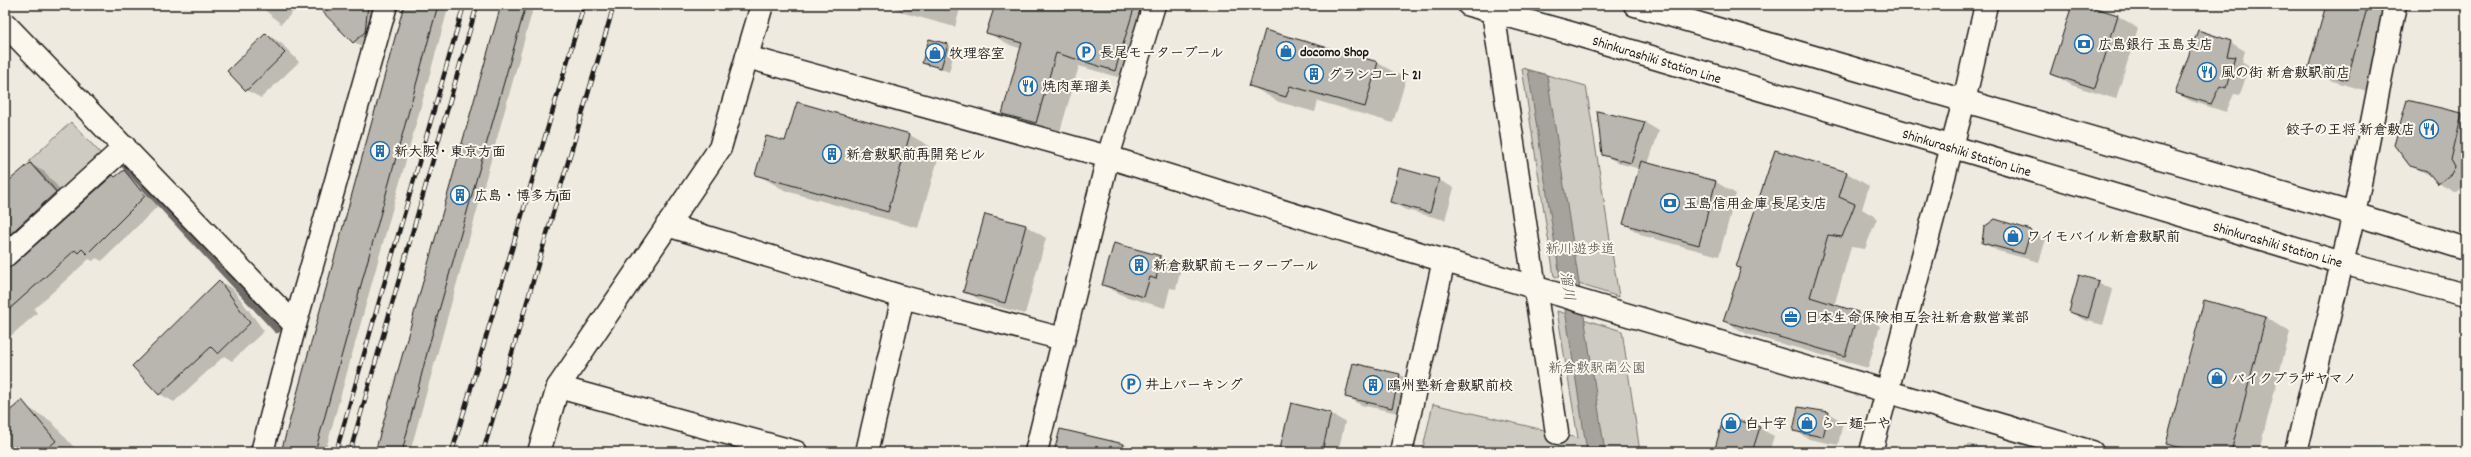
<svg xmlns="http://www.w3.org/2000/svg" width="2471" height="457" viewBox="0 0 2471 457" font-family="Dekko,'Klee One',sans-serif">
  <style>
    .green { fill: #ceccc2; stroke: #75746f }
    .water { fill: #a6a39d; stroke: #6f6d69 }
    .shadow { fill: #0003 }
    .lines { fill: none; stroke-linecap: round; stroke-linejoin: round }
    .stream { stroke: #6f6d69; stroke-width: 8 }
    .building { fill: #b9b6af; stroke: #1c1c1c }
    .street-casing { stroke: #1c1c1c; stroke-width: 25 }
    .secondary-casing { stroke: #1c1c1c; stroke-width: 25 }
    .primary-casing { stroke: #1c1c1c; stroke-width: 25 }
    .street { stroke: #fbf7ec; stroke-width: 22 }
    .secondary { stroke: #fbf7ec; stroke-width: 22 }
    .primary { stroke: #fbf7ec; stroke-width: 22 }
    .rail-casing { stroke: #1c1c1c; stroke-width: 4.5 }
    .rail { stroke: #fbf7ec; stroke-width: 3; stroke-dasharray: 9; stroke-linecap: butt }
    .labels { text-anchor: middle; stroke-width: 4; stroke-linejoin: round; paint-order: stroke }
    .poi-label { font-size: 14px; font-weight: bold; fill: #1c1c1c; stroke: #fbf7ec; text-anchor: start }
    .street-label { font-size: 14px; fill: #1c1c1c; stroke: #fbf7ec }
    .park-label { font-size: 14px; fill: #51514e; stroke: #fbf7ec }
    .water-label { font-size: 15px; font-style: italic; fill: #5a5956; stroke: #fbf7ec }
  </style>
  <rect width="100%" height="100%" fill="#eeeadf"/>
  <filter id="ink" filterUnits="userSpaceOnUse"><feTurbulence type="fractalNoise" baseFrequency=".025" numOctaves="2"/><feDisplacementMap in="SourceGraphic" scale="8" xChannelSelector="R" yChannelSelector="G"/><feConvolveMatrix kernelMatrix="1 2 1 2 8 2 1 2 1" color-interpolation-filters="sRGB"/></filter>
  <g filter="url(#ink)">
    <path class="green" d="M1522 68 1586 86 1619 297 1554 276Z
      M71 122 104 157 61 196 29 161Z
      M1557 311 1622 331 1640 452H1422L1433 404 1578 438Z"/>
    <path class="water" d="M1528 70 1547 75 1605 452H1587Z"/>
    <path class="shadow" d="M259 5H294L297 8 281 24Z
      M317 5H384L374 36 362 47 354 42Z
      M405 5H449L325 452H282Z
      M503 5H534L410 452H376Z
      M890 5H961L955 27 904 13Z
      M996 5H1161L1138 83 1079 66 1059 135 1026 126 1003 113 1022 49 1010 45 987 32Z
      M2073 5H2082L2118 16 2138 28 2116 99 2071 85 2051 73Z
      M2327 5H2392L2367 91 2329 80 2309 68Z
      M1266 31 1378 63 1406 79 1393 123 1318 101 1315 112 1279 102 1251 86Z
      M266 34 281 43 299 62 261 98 246 90Z
      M2230 42 2245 51 2242 62 2249 67 2240 95 2234 94 2226 112 2191 101 2176 93Z
      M947 45 955 49 949 72 923 62Z
      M2407 102 2466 116V185L2456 193 2438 183 2434 177 2411 166Z
      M1644 122 1659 131 1648 164 1716 182 1736 194 1719 256 1644 236 1624 224 1640 169 1618 163 1603 154Z
      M910 135 940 152 918 228 786 191 756 174 786 143Z
      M1775 151 1847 173 1869 186 1862 209 1877 218 1865 249 1851 247 1834 306 1858 313 1880 326 1868 368 1747 334 1724 321 1742 269 1737 266Z
      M30 164 45 172 70 201 11 255 7 268 14 266 124 171 139 179 159 205 102 261 96 258 93 261 89 259 34 309 37 313 5 341V183H8Z
      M1400 169 1439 180 1454 188 1445 220 1406 210 1391 202Z
      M986 215 1026 226 1046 238 1025 314 985 303 965 291Z
      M1995 220 2031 231 2046 239 2039 262 1998 251 1983 243Z
      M1115 244 1161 257 1181 268 1176 289 1170 288 1165 308 1124 296 1103 285Z
      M219 281 233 289 264 331 232 361 224 356 174 402 160 394 133 366Z
      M2098 282 2113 290 2103 325 2084 320 2070 312Z
      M2204 302 2266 318 2290 332 2259 451 2260 452H2182L2168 444Z
      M1354 364 1400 375 1415 383 1407 415 1361 405 1346 396Z
      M25 406 51 421 78 452H5V423Z
      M1828 413 1843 422 1838 445 1809 439 1794 430Z
      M1331 414 1345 422 1338 452H1280Z
      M1759 428 1774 436 1769 452H1715Z
      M1061 430 1153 452H1055Z
      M1968 444 2002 452H1966Z"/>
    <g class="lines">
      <path class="stream" d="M126 166 277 329"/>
    </g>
    <path class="building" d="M316 5H368L365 32 353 43Z
      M404 5H438L315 452H281Z
      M501 5H526L428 349 402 452H375Z
      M995 5H1135L1115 71 1056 53 1036 123 1002 114 1022 43 986 33Z
      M2072 5H2086L2118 15 2095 88 2050 74Z
      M2326 5H2368L2347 80 2308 69Z
      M1265 30 1378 62 1365 107 1290 86 1286 97 1249 86Z
      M2198 30 2231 41 2227 56 2235 57 2226 88 2220 86 2211 104 2175 93Z
      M266 33 285 53 246 91 227 71Z
      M929 39 948 44 941 68 922 63Z
      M2407 100 2462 113 2451 160 2455 167 2451 174 2438 184 2427 171 2410 166 2394 145Z
      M797 102 910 134 888 212 755 175 766 136 785 141Z
      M1597 111 1645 122 1631 163 1602 155Z
      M1775 150 1847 172 1839 197 1855 204 1842 237 1828 235 1810 297 1858 312 1845 356 1723 321 1741 268 1736 267Z
      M1641 161 1716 181 1699 245 1623 224Z
      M30 163 56 192 5 239V184Z
      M1399 168 1439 179 1430 213 1390 202Z
      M124 170 145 196 87 254 82 249 78 253 75 250 5 313V268L13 265 113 175 115 177Z
      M985 214 1026 225 1005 303 963 292Z
      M1995 219 2031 230 2024 254 1982 243 1984 227Z
      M1114 243 1161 256 1156 279 1150 277 1144 297 1102 285Z
      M2079 275 2099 281 2088 318 2069 312Z
      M219 280 250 323 218 354 211 347 159 395 132 366Z
      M2204 300 2266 317 2231 452H2197L2166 444Z
      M1353 363 1400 374 1392 408 1345 397Z
      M22 400 56 441 43 452H5V415Z
      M1291 403 1331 413 1322 452H1279Z
      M1798 407 1829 412 1823 437 1793 431Z
      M1724 416 1760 427 1752 452H1714Z
      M1060 429 1124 444 1123 452H1054Z"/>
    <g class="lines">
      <g class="street-casing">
        <path id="street" d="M1492 5 1557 433
          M5 24 295 325
          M747 57 1108 157 1408 250 2092 452
          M667 225 903 297 1063 339
          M5 256 125 147
          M558 387 796 452
          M262 452 295 325 386 5
          M867 452 903 297"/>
      </g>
      <g class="secondary-casing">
        <path id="secondary" d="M539 452 558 387 720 148 762 5
          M1036 452 1108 157 1154 5
          M1401 452 1444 260
          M1871 452 1964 101 1986 5
          M2296 452 2354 214 2395 5"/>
      </g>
      <g class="primary-casing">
        <path id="primary" d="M1469 5 1571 33 2342 263 2466 295
          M1635 5 2354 214 2466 249"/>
      </g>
      <use href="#street" class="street"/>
      <use href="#secondary" class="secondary"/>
      <use href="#primary" class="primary"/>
      <g class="rail-casing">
        <path id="rail" d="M336 452 464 5
          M350 452 477 5
          M452 452 584 5
          M483 452 614 5"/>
      </g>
      <use href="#rail" class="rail"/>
    </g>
  </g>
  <defs>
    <g id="bank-ring" transform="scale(1)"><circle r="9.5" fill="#fbf7ec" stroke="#1f6fb2" stroke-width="1.5"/><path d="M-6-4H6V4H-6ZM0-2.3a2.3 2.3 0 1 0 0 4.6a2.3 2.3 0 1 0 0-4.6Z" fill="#1f6fb2"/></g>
    <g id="shop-ring" transform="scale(1)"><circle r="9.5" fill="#fbf7ec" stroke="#1f6fb2" stroke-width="1.5"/><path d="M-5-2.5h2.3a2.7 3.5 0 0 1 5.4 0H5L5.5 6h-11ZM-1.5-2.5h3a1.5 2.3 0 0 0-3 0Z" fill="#1f6fb2"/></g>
    <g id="parking-ring" transform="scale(1)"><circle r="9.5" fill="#fbf7ec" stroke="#1f6fb2" stroke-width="1.5"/><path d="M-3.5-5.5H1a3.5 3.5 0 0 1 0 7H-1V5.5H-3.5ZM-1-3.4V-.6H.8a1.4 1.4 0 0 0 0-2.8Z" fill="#1f6fb2"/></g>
    <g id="restaurant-ring" transform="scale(1)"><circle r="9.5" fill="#fbf7ec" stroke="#1f6fb2" stroke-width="1.5"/><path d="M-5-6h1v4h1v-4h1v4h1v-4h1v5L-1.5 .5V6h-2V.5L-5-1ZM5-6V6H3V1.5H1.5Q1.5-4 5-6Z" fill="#1f6fb2"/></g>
    <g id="building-ring" transform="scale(1)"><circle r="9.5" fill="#fbf7ec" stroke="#1f6fb2" stroke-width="1.5"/><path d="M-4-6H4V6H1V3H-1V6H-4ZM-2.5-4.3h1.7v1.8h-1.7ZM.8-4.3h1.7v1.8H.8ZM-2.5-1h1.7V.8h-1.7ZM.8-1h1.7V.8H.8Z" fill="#1f6fb2"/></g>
    <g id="office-ring" transform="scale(1)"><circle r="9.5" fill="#fbf7ec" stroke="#1f6fb2" stroke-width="1.5"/><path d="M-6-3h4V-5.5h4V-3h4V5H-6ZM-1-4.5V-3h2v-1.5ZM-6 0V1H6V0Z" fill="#1f6fb2"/></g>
  </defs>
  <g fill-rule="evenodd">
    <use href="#bank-ring" x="2084" y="44"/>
    <use href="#shop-ring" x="1286" y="51"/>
    <use href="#parking-ring" x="1086" y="52"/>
    <use href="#shop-ring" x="935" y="53"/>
    <use href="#restaurant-ring" x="2207" y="72"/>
    <use href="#building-ring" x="1314" y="74"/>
    <use href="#restaurant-ring" x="1028" y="86"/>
    <use href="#restaurant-ring" x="2429" y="129"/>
    <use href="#building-ring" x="380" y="151"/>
    <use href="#building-ring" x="832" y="154"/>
    <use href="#building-ring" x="460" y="195"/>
    <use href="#bank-ring" x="1670" y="203"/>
    <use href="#shop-ring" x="2013" y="236"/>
    <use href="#building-ring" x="1139" y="265"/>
    <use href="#office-ring" x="1791" y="317"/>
    <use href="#shop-ring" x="2217" y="378"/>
    <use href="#parking-ring" x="1131" y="384"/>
    <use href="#building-ring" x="1373" y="385"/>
    <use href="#shop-ring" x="1731" y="423"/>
    <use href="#shop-ring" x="1807" y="423"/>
  </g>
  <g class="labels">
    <g class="poi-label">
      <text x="2098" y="49">広島銀行 玉島支店</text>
      <text x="1300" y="56">docomo Shop</text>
      <text x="1100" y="57">長尾モータープール</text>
      <text x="949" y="58">牧理容室</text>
      <text x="2221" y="77">風の街 新倉敷駅前店</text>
      <text x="1328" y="79">グランコート21</text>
      <text x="1042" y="91">焼肉華瑠美</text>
      <text x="2415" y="134" text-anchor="end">餃子の王将 新倉敷店</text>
      <text x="394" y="156">新大阪・東京方面</text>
      <text x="846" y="159">新倉敷駅前再開発ビル</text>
      <text x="474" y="200">広島・博多方面</text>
      <text x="1684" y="208">玉島信用金庫 長尾支店</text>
      <text x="2027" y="241">ワイモバイル新倉敷駅前</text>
      <text x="1153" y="270">新倉敷駅前モータープール</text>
      <text x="1805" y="322">日本生命保険相互会社新倉敷営業部</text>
      <text x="2231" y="383">バイクプラザヤマノ</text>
      <text x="1145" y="389">井上パーキング</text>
      <text x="1387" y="390">鴎州塾新倉敷駅前校</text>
      <text x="1745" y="428">白十字</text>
      <text x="1821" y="428">らー麺一や</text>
    </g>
    <g class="street-label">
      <text transform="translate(1657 59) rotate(17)" y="5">Shinkurashiki Station Line</text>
      <text transform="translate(1967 152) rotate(17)" y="5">Shinkurashiki Station Line</text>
      <text transform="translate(2278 244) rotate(16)" y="5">Shinkurashiki Station Line</text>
    </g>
    <g class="park-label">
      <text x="1580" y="253">新川遊歩道</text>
      <text x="1597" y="372">新倉敷駅南公園</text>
    </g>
    <g class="water-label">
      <text transform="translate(1568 286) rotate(81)" y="5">溜川</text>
    </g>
  </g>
  <rect width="2471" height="457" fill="none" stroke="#fbf7ec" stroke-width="20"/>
  <rect x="10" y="10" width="2451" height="437" fill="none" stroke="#1c1c1c" stroke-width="1.5" filter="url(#ink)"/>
</svg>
